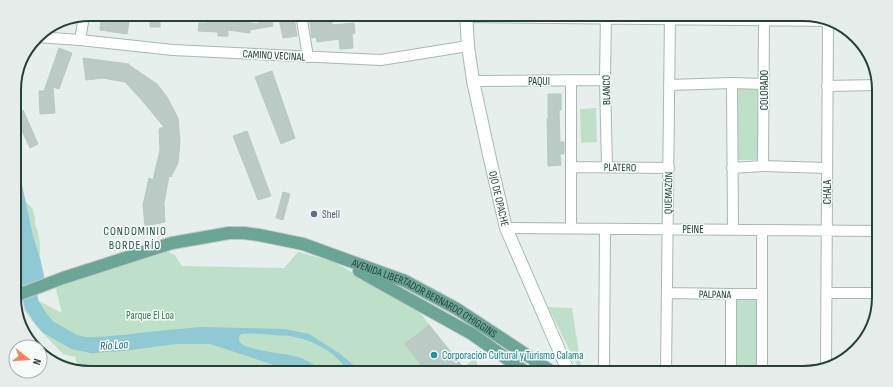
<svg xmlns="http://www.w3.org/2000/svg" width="893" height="387" viewBox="0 0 893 387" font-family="'Sofia Sans Condensed',sans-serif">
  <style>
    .green { fill: #bfe0c8 }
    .water { fill: #8ec9d4 }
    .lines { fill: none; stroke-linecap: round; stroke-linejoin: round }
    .river { stroke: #8ec9d4; stroke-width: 15 }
    .building { fill: #bbcac4; stroke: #b8c9c2 }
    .minor-casing { stroke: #a8b8b2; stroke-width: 12 }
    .secondary-casing { stroke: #a4bbb3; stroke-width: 14 }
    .primary-casing { stroke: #c2cac8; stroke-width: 14 }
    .minor { stroke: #fff; stroke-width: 10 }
    .secondary { stroke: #fff; stroke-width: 12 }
    .primary { stroke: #6aa596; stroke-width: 12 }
    .service-dot { fill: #5c6f8a; stroke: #f7fbf9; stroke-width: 1.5 }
    .culture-dot { fill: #0f9aa8; stroke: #f7fbf9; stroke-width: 1.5 }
    .labels { text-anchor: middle; stroke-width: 3; stroke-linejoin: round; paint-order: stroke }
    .street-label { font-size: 11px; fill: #24423a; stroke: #f7fbf9 }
    .service-label { font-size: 11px; fill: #4e5e75; stroke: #f7fbf9; text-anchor: start }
    .park-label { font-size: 11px; fill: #2d7a4b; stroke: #f7fbf9 }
    .culture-label { font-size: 11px; fill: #0d838f; stroke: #f7fbf9; text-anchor: start }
    .neighbourhood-label { font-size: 12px; letter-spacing: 1px; fill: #1f5548; stroke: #f7fbf9 }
    .water-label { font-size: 12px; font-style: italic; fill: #1c6f80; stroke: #f7fbf9 }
    .rim { fill: none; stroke: #24423a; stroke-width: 2 }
  </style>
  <rect width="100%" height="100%" fill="#e6efeb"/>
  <path class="green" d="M761 87 760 160H737L738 88Z
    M596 108 597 142 581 143 580 109Z
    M15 157 18 178 22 183 19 190 20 196 33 209 35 219V224L38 232 40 245V254L33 262 28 278 35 296 39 301 62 313 56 290 58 284 161 249 175 255 182 266 284 268 298 252 334 262 417 309 463 367 476 358 479 372 481 373H90L79 371 75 357 63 354 37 327 24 310 23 299 15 279Z
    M736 296 761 297 760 372H736Z
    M548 307 572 308 582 373H581Z"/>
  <path class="water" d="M15 165 21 180 33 236 40 258 45 280 15 291Z
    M201 327 284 329 309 334 339 353 363 373H349C337 352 313 340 290 336 285 335 280 336 275 335 263 334 253 333 241 334 240 336 238 337 239 340 241 351 288 353 298 357 308 360 317 367 326 373H294L277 366 210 344H176L123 351 93 353 78 350 76 348 74 342 79 338 84 337H98L123 335 147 332Z"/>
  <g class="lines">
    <path class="river" d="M25 277 32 305 42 320 48 327 74 342 93 346"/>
  </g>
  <path class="building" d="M120 14H130L127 34 100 30 101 20 119 22Z
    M150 14H160V27H150Z
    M212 14H223L224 20 234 21 259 24 258 20 272 18 273 26 250 30V33L228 30V36H218V32L198 31 199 23H207L208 20H212Z
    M312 14H331L332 25 354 23 355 33 352 34 353 48 340 49 339 39 317 42 316 37 312 38 309 15Z
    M294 17 297 36 283 38 279 19Z
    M59 48 72 53 59 89 53 87 55 113 40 114 39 91H44Z
    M83 58 129 64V65L157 84 167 97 178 118 180 141 178 163 171 177 169 176 164 203 165 222 145 226 143 205 149 178 153 180 160 150 159 129 164 127 140 98 125 82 103 78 86 80Z
    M272 71 295 138 281 144 255 77Z
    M548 94H561V110H559L560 142H564V154H560L561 165 548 166 547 119H548Z
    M23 110 38 144 30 148 14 114Z
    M247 131 271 196 258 200 233 136Z
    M283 192 290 194 283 220 276 218Z
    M429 325 463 367 456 373H437L433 367 427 372 405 344Z"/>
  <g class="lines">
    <g class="minor-casing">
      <path id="minor" d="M301 14 308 57
        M606 14 605 80 607 167
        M466 17 833 21
        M37 37 80 40 173 50 381 60 468 46
        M80 40 84 16
        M473 81 605 80
        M732 83 733 229
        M669 85 732 83 764 84
        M827 86 878 85
        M763 166 764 14
        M571 167 669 168
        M732 168 763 166 827 168
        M506 228 879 231
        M571 228V81
        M762 230V373
        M667 293 731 294H762
        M827 293H879
        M826 366 828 19
        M604 373 605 229
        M666 373 670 14
        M731 373V294"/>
    </g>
    <g class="secondary-casing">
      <g id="secondary">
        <path id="s1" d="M466 14 468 46 473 81 490 159 506 228 566 366 568 373"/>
      </g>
    </g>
    <g class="primary-casing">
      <g id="primary">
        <path d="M359 271 400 294 472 334 527 373"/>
        <path id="s2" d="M15 296 63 278 172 243 229 233H244L259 235 303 244 405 281 457 309 554 373"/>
      </g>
    </g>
    <use href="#minor" class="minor"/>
    <use href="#secondary" class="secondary"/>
    <use href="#primary" class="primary"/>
  </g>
  <circle class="service-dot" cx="314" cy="214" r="4"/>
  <circle class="culture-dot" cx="434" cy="355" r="4"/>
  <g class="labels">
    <g class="street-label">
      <text transform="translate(274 55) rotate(3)" y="4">CAMINO VECINAL</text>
      <text x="539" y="85">PAQUI</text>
      <text transform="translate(606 90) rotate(-91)" y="4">BLANCO</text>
      <text transform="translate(764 90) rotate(-90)" y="4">COLORADO</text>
      <text transform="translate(620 167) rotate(1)" y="4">PLATERO</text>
      <text transform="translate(827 192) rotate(-90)" y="4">CHALA</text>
      <text transform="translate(668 193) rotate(-89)" y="4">QUEMAZÓN</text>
      <text dy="4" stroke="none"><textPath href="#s1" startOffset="188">OJO DE OPACHE</textPath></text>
      <text x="693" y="233">PEINE</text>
      <text transform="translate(715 294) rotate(1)" y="4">PALPANA</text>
      <text dy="4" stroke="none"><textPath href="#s2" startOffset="432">AVENIDA LIBERTADOR BERNARDO O'HIGGINS</textPath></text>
    </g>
    <g class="service-label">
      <text x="322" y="218">Shell</text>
    </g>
    <g class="park-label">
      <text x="150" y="319">Parque El Loa</text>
    </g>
    <g class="culture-label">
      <text x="442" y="359">Corporación Cultural y Turismo Calama</text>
    </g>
    <g class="neighbourhood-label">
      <text x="135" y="235">CONDOMINIO<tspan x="135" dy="14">BORDE RÍO</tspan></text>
    </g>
    <g class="water-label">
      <text transform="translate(114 345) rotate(-4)" y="4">Río Loa</text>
    </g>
  </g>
  <path d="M0 0H893V387H0ZM90 21H803A69 69 0 0 1 872 90V297A69 69 0 0 1 803 366H90A69 69 0 0 1 21 297V90A69 69 0 0 1 90 21Z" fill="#e6ecea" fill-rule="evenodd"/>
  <path class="rim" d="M90 21H803A69 69 0 0 1 872 90V297A69 69 0 0 1 803 366H90A69 69 0 0 1 21 297V90A69 69 0 0 1 90 21Z"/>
  <g transform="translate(28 359) rotate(107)"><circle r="19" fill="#f7fbf9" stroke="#a3b1ad"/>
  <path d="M0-3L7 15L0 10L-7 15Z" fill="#f4845f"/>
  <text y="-6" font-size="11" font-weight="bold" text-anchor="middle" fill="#24423a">N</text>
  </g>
</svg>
